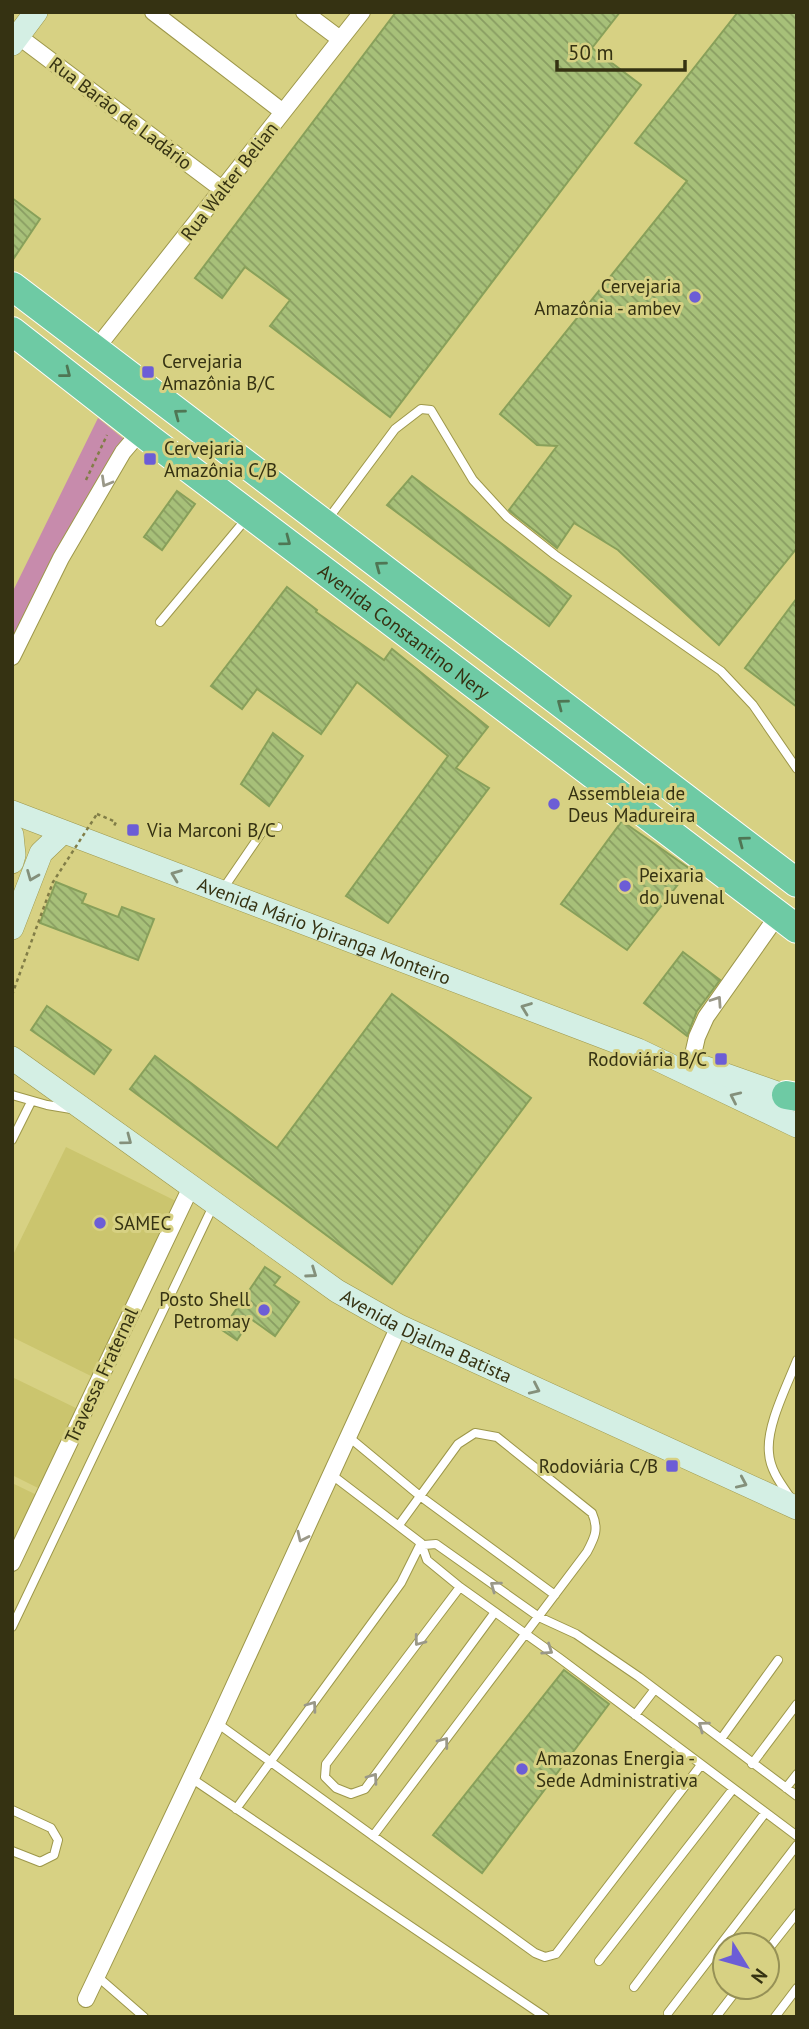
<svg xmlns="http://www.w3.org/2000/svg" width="809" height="2029" viewBox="0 0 809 2029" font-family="'PT Sans',sans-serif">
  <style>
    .built { fill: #cbc56e }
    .green { fill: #c78bac }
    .building { fill: url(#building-back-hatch); stroke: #88a05a; stroke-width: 2 }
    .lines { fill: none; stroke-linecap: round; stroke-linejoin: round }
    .lane-casing { stroke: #9d974a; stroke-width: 10 }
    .street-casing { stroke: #9d974a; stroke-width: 18 }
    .secondary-casing { stroke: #9d974a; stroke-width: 24 }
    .highway-casing { stroke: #fff; stroke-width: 30 }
    .path { stroke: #817d47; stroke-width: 2.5; stroke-dasharray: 3.5 3.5; stroke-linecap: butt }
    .lane { stroke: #fff; stroke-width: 8 }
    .street { stroke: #fff; stroke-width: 16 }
    .secondary { stroke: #d4efe4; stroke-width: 23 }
    .highway { stroke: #6ecaa4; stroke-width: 28 }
    .path-bridge { stroke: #817d47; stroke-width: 2.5; stroke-dasharray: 3.5 3.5; stroke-linecap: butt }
    .oneway { stroke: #4f7654 }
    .oneway2 { stroke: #9a9888 }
    .oneway3 { stroke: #84907b }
    .poi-dot { fill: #6c5dd6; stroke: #d7d183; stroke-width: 2.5 }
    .labels { text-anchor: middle; stroke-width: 6; stroke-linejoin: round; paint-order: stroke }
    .street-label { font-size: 19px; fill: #353212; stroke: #d7d183 }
    .poi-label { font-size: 19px; fill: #353212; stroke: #d7d183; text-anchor: start }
  </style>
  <defs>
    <pattern id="building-back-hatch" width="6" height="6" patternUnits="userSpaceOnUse" patternTransform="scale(1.75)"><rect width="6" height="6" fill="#a7c079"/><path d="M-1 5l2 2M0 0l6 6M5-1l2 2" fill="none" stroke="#899d62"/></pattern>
  </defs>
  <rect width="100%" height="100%" fill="#d7d183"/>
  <path class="built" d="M66 1147 180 1203 95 1378 12 1337V1257Z
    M12 1377 80 1410 40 1489 12 1475Z
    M12 1483 41 1497 19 1540 12 1537Z"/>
  <path class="green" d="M98 418 124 439 70 534 12 645V593Z"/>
  <path class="building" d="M396 12H620L592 48 641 85 390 417 270 326 290 300 245 267 222 298 195 278Z
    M738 12H797V548L719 645 618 550 574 523 557 548 511 512 509 510 557 446 537 445 500 414 687 181 635 143Z
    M12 198 40 219 12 261Z
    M412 476 571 596 549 626 387 505Z
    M177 491 195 504 162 550 144 537Z
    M287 587 317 610 316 612 384 660 392 649 488 727 456 768 489 788 388 923 346 896 448 756 357 682 321 734 257 689 242 709 211 686Z
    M797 598V707L745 668Z
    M273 733 303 756 269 806 241 784Z
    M622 821 690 869 627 950 561 904Z
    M56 882 86 894 82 903 118 917 122 907 154 919 138 960 40 923Z
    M683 952 720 980 697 1011 687 1036 644 1003Z
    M392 994 531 1098 392 1284 130 1089 155 1056 277 1148Z
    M47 1006 111 1050 94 1074 31 1030Z
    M265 1267 280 1277 274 1285 299 1302 275 1336 251 1319 237 1340 222 1330Z
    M564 1670 609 1704 482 1873 433 1835Z"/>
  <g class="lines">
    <g class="lane-casing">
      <path id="lane" d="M328 519 395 429 421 409 431 410 473 480 507 517 555 555 721 671 753 705 797 769
        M160 622 246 519
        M223 889 262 832 269 826 278 827
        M12 1095 47 1105 71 1109
        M12 1140 31 1102
        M350 1438 420 1496 555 1595
        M332 1475 421 1543 427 1560 460 1587 558 1657 797 1836
        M790 1497C781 1484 770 1470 769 1453 766 1426 787 1386 797 1360
        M424 1545 436 1544 539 1617 576 1634 639 1677 797 1796
        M460 1587 326 1764 325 1777 336 1788 351 1794 365 1789 495 1612
        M12 1627 214 1204
        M635 1715 655 1689
        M217 1723 535 1953 545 1957 556 1954 701 1765
        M721 1739 778 1660
        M752 1764 797 1704
        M191 1778 545 2017
        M786 1788 797 1774
        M236 1809 401 1583 421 1543
        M12 1810 51 1828 58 1840 54 1855 40 1862 12 1851
        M373 1836 587 1552C595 1537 599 1529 592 1513L497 1437 475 1433 458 1444 399 1525
        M767 1951 797 1913
        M599 1961 733 1789
        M98 1977 144 2017
        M634 1987 765 1813
        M668 2013 797 1845
        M716 2017 739 1987
        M775 2017 797 1988"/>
    </g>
    <g class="street-casing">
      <path id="street" d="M153 12 283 112
        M304 12 340 39
        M18 36 223 190
        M95 350 362 12
        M12 657 61 558 123 452 135 438 150 439
        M689 1072 697 1037 706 1017 778 915
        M12 1563 191 1187
        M86 1999 217 1723 399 1326"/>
    </g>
    <g class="secondary-casing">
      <g id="secondary">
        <path d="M12 44 36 12"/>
        <path id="s1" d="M12 812 638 1050 797 1126"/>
        <path d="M12 835 14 855 12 862"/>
        <path d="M12 928 41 853 63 832"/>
        <path id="s2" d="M12 1058 337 1291 399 1326 797 1508"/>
        <path d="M692 1063 797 1100"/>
      </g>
    </g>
    <g class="highway-casing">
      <g id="highway">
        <path d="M12 286 797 883"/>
        <path id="s3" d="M12 331 150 439 797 929"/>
        <path d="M786 1095 797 1097"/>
      </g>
    </g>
    <path class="path" d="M86 480 107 435
      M97 814 116 822 113 828"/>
    <use href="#lane" class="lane"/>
    <use href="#street" class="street"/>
    <use href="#secondary" class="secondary"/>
    <use href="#highway" class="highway"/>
    <path class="path-bridge" d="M12 995 53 882 97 814"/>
  </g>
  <defs><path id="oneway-chevron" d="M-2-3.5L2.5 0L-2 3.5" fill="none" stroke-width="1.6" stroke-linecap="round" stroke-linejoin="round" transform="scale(1.75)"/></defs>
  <g class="oneway">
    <use href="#oneway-chevron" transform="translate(66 373) rotate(38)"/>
    <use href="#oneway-chevron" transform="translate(179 414) rotate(-143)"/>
    <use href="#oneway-chevron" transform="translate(286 541) rotate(37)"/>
    <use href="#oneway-chevron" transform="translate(380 566) rotate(-143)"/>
    <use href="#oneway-chevron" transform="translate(562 704) rotate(-143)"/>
    <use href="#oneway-chevron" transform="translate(743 841) rotate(-143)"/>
  </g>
  <g class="oneway2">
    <use href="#oneway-chevron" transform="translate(106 482) rotate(120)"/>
    <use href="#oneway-chevron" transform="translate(717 1001) rotate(-56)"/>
    <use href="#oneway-chevron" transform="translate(302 1537) rotate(115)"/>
    <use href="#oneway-chevron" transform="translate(495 1586) rotate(-144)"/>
    <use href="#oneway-chevron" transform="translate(419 1641) rotate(127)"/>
    <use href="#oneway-chevron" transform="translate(548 1650) rotate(34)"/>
    <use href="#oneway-chevron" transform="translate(312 1706) rotate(-54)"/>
    <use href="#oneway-chevron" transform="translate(703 1726) rotate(-144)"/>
    <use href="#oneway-chevron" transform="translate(444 1742) rotate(-53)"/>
    <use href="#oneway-chevron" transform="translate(373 1778) rotate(-54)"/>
  </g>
  <g class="oneway3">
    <use href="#oneway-chevron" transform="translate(176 875) rotate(-159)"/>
    <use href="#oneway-chevron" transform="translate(32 876) rotate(112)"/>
    <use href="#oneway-chevron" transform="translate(526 1008) rotate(-159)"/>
    <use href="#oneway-chevron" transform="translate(735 1097) rotate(-155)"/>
    <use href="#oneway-chevron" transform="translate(127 1140) rotate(37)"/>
    <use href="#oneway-chevron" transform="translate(312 1273) rotate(35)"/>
    <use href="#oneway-chevron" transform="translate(535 1389) rotate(25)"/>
    <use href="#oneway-chevron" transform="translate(742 1483) rotate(24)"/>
  </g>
  <g class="poi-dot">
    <circle cx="695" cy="297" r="7"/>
    <rect x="141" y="365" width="14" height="14" rx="3.5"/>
    <rect x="143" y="452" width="14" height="14" rx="3.5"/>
    <circle cx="554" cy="804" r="7"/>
    <rect x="126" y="823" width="14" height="14" rx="3.5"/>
    <circle cx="625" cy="886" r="7"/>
    <rect x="714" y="1052" width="14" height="14" rx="3.5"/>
    <circle cx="100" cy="1223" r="7"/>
    <circle cx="264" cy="1310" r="7"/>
    <rect x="665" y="1459" width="14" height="14" rx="3.5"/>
    <circle cx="522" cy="1769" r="7"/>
  </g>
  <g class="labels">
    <g class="street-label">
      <text transform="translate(121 113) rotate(37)" y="7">Rua Barão de Ladário</text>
      <text transform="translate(229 181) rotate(-52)" y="7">Rua Walter Belian</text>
      <text dy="7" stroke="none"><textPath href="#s3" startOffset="494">Avenida Constantino Nery</textPath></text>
      <text dy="7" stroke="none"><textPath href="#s1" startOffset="334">Avenida Mário Ypiranga Monteiro</textPath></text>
      <text dy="7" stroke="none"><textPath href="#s2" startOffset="500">Avenida Djalma Batista</textPath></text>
      <text transform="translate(101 1375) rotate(-65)" y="7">Travessa Fraternal</text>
    </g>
    <g class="poi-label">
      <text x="681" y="293" text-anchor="end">Cervejaria<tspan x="681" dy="22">Amazônia - ambev</tspan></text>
      <text x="162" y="368">Cervejaria<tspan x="162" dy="22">Amazônia B/C</tspan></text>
      <text x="164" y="455">Cervejaria<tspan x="164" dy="22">Amazônia C/B</tspan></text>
      <text x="568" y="800">Assembleia de<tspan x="568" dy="22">Deus Madureira</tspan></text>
      <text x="147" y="837">Via Marconi B/C</text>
      <text x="639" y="882">Peixaria<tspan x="639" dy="22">do Juvenal</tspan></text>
      <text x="707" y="1066" text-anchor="end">Rodoviária B/C</text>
      <text x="114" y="1230">SAMEC</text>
      <text x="250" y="1306" text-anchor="end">Posto Shell<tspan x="250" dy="22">Petromay</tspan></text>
      <text x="658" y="1473" text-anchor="end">Rodoviária C/B</text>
      <text x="536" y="1765">Amazonas Energia -<tspan x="536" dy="22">Sede Administrativa</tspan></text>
    </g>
  </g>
  <rect width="809" height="2029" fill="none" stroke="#353212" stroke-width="28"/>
  <g transform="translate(746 1966) rotate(127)"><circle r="33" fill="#d7d183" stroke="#969156" stroke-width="2"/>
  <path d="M0-5L12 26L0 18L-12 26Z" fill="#6c5dd6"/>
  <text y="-10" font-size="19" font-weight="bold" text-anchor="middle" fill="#353212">N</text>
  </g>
  <path d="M557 60v10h128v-10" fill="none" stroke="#353212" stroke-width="3.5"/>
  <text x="568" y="60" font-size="21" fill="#353212" stroke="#d7d183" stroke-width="5" paint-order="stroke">50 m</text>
</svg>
